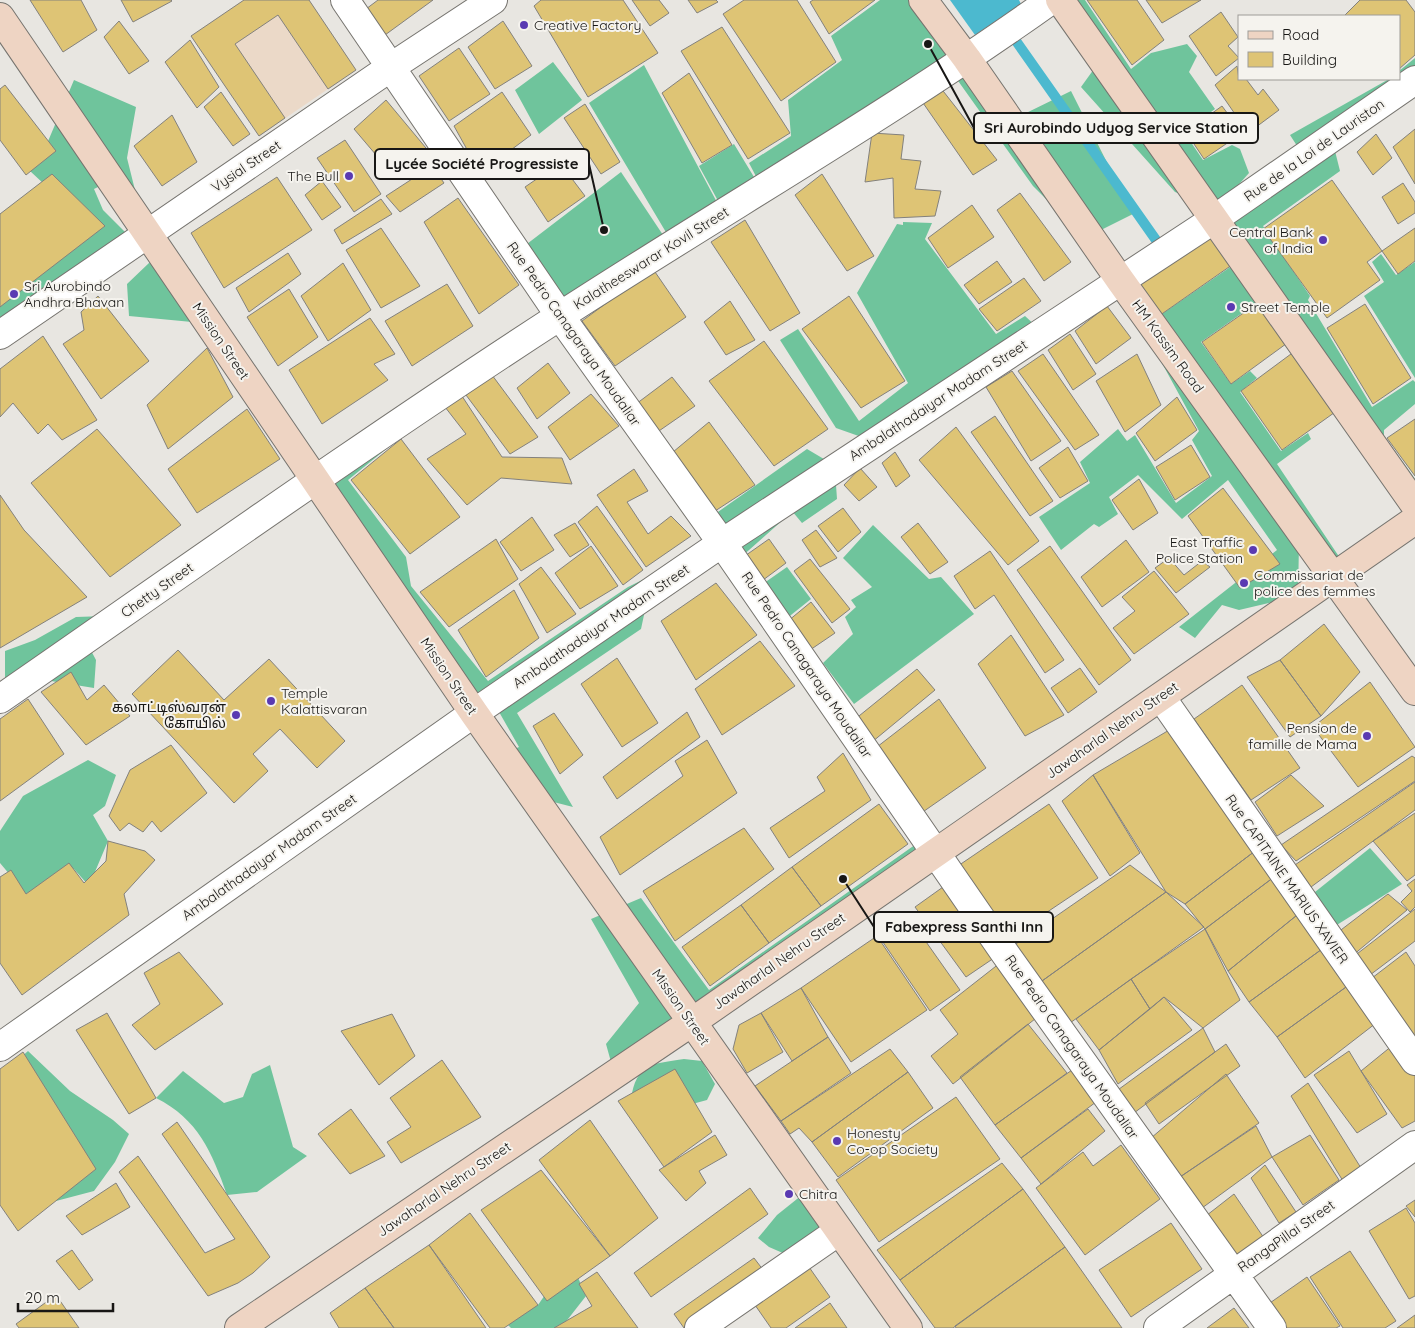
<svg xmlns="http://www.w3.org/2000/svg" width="1415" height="1328" viewBox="0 0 1415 1328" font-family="Quicksand,'Noto Sans Tamil',sans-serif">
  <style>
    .education { fill: #ebd9c8 }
    .forest { fill: #6fc49c }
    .water { fill: #4cb9cf }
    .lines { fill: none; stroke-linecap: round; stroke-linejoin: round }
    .stream { stroke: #4cb9cf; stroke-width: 10 }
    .building { fill: #dec475; stroke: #83817d }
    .street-casing { stroke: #76746f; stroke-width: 30 }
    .secondary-casing { stroke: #76746f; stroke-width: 30 }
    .street { stroke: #fff; stroke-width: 28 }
    .secondary { stroke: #eed4c3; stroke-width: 28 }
    .poi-dot { fill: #5a3ab2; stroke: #f5f3ee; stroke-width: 2 }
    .labels { text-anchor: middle; stroke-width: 4; stroke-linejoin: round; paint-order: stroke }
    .poi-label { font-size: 14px; fill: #181715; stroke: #f5f3ee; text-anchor: start }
    .street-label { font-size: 14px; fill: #181715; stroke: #f5f3ee }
    .leader { fill: none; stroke: #181715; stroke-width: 2 }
    .callout-dot { fill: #181715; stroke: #f5f3ee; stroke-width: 2 }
    .callout { fill: #f5f3ee; stroke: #181715; stroke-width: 2 }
    .callout-label { font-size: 15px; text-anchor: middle; font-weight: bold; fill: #181715 }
  </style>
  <rect width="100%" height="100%" fill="#e8e6e1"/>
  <path class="education" d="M244 0H309L356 70 259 136 191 36Z"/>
  <path class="forest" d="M880 0H917L962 59 760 184 749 163 791 136 788 100 842 60 831 36Z
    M1075 0H1085L1131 69 1151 53 1187 44 1197 56 1189 72 1215 109 1184 132 1203 160 1232 145 1240 149 1249 173 1218 208 1175 192 1081 87 1104 55Z
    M1415 58V74L1301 152 1290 135 1389 79H1399V71Z
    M976 61 1020 116 1071 91 1133 214 1085 238 1033 186 956 78Z
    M553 62 582 100 539 134 515 90Z
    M644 65 720 208 670 239 589 103Z
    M74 80 136 107 127 158 139 206 112 180 94 189 103 210 128 235 0 331V295L87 224 30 171 43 153Z
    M1332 139 1340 171 1263 226 1310 296 1308 300 1372 407 1413 380 1415 382V404L1384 430V436L1415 479V504L1215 221Z
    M734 144 760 187 723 210 699 166Z
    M621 172 667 241 560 307 523 247Z
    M903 222 932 223 925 239 996 334 1025 316 1038 328 870 440 836 428 780 340 798 329 859 421 908 383 857 293 897 224 903 225Z
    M1381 254 1396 275 1415 262V378L1364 296 1384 282 1372 262Z
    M1239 261 1265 297 1201 342 1231 384 1250 371 1257 378 1240 392 1281 451 1308 433 1311 439 1277 464 1346 567 1334 576 1124 281 1156 318Z
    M149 263 190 269 203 298 192 322 129 316 127 284Z
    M1121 283 1299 542 1298 596 1239 610 1222 605 1195 638 1179 627 1277 550 1228 480 1182 519 1138 475 1109 497 1118 514 1099 527 1094 524 1061 550 1039 517 1090 483 1080 462 1118 429 1127 441 1135 435 1176 503 1212 476 1192 440 1199 431 1139 321 1108 291Z
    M444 402 348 480 406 557 411 586 488 681 628 587 703 550 475 705 320 481Z
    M807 449 834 465 722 539 708 519Z
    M835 471 837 499 802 523 787 505Z
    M780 508 784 519 740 558 760 586 787 567 811 599 781 623 725 544Z
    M873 525 929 579 941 577 974 614 854 704 823 663 853 634 845 617 856 607 851 600 872 587 843 558Z
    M647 601 641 629 517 713 573 807 538 798 506 753 519 747 494 703Z
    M105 616 88 645 96 660 94 688 51 681 20 693 5 683V651L35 640 76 617Z
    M88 760 116 775 105 806 93 815 108 841 89 886 74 869 26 894 0 863V831L23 796Z
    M919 842 927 854 611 1062 606 1044 639 1003 591 919 641 898 709 990Z
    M1370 848 1402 884 1332 928 1315 892Z
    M28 1051 70 1091 113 1120 129 1134 115 1162 94 1191 56 1201 0 1076Z
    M684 1059 702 1061 715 1084 707 1100 670 1110 645 1113 632 1093C639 1061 656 1064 684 1059Z
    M270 1065 293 1147 307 1156 257 1192 227 1195C212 1152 198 1119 156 1098L183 1071 224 1103 243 1097 252 1074Z
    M802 1195 824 1229 792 1257 769 1247 758 1238 777 1215Z
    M570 1259 586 1296 561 1328H511L508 1325 516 1300 538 1305Z"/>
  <path class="water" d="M950 0H1019L1021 4 975 35Z"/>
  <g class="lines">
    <path class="stream" d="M1009 31 1156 240"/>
  </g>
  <path class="building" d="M30 0H81L97 30 63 52Z
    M121 0H171L172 1 133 22Z
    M244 0H309L356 70 328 89 278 15 235 44 285 118 259 136 191 36Z
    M378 0H433L385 35 366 9Z
    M541 0H623L658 53 588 97 534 6Z
    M632 0H659L669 13 650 26Z
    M688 0H716L718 2 697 13Z
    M744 0H797L836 62 781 101 723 14Z
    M813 0H875L829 34 810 2Z
    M1087 0H1137L1164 40 1132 65Z
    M1146 0H1201L1162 23Z
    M1360 0H1406L1415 12V55L1399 69V16H1344Z
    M1221 12 1238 37 1228 46 1239 58 1216 76 1189 36Z
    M119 21 149 61 129 74 104 37Z
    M503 21 532 66 495 89 468 47Z
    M722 27 790 133 748 159 681 51Z
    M190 40 219 87 197 108 165 62Z
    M459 48 490 94 449 121 419 76Z
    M1237 66 1239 79H1246L1258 95 1263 89 1279 110 1248 133 1215 85Z
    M689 73 732 145 702 163 662 93Z
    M5 85 56 151 26 175 0 140V89Z
    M940 87 997 160 973 175 921 100Z
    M221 92 250 134 233 146 204 107Z
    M502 92 531 135 480 173 454 126Z
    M386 100 426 148 388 169 354 129Z
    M585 104 620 162 601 174 564 118Z
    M1222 106 1242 133 1204 159 1186 132Z
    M172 115 197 162 162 186 134 146Z
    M1415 129V184L1393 147Z
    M872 133 904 135 901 159 921 161 915 189 941 191 935 216 894 218 893 178 865 182Z
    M1376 134 1392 158 1373 175 1357 152Z
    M345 140 381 194 354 212 317 158Z
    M560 163 585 196 548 222 525 187Z
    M432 166 444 183 400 212 386 196Z
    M52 174 105 226 0 307V214Z
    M822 174 874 256 847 271 795 195Z
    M277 177 312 230 224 288 191 233Z
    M1332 180 1382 251 1367 262 1380 280 1327 318 1263 229Z
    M322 181 341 207 322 220 305 195Z
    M1403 183 1415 202V213L1398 224 1382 197Z
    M1020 193 1071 262 1044 281 997 210Z
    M458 198 519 285 479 314 424 222Z
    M381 199 392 214 342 244 334 230Z
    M972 205 994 237 948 268 928 238Z
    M745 220 800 313 770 331 711 242Z
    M381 228 420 286 381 308 346 250Z
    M1415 228V261L1398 274 1382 251Z
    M1218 229 1239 260 1156 318 1135 286Z
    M288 253 301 274 249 312 236 288Z
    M997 261 1012 282 979 304 964 285Z
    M343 263 371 310 328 341 301 296Z
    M653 269 686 317 615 366 582 321Z
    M1024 278 1041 301 997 331 979 309Z
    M447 284 473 326 412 366 385 321Z
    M289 289 318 337 278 366 247 317Z
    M98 296 149 361 101 399 63 344 84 330 81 312Z
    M849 296 905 381 861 408 802 329Z
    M1262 300 1290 341 1231 384 1202 342Z
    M730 301 755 340 726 355 704 322Z
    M1365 304 1411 378 1373 404 1327 328Z
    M1107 306 1131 338 1096 364 1075 331Z
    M370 318 395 354 374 364 388 380 322 424 289 370Z
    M1070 334 1096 374 1073 390 1048 350Z
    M43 336 97 420 62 440 48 424 38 434 13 403 0 417V369Z
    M764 341 828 429 774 466 709 381Z
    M207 348 233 397 168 449 147 405Z
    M1295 351 1338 410 1282 450 1241 391Z
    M1043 354 1099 435 1075 450 1018 371Z
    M1137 354 1161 405 1125 432 1096 381Z
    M548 363 570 393 537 419 517 388Z
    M1012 371 1061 441 1031 461 986 387Z
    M492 375 538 437 510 454 466 395Z
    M672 377 695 406 656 433 636 404Z
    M458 390 502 457 562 458 572 484 501 478 467 505 427 459 466 434 445 407Z
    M591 394 619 426 570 460 548 427Z
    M1177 397 1197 430 1155 461 1136 433Z
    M247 409 280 459 197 513 168 469Z
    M995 416 1053 501 1030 516 971 432Z
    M1415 419V476L1387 438Z
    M709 422 755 485 712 513 673 452Z
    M956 427 1039 541 1008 565 919 460Z
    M97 429 181 525 110 577 31 483Z
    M401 439 460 517 410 554 351 480Z
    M1191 445 1210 477 1175 500 1156 467Z
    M1068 447 1088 481 1060 498 1039 468Z
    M895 452 910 476 896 487 882 463Z
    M860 468 877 487 859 501 844 485Z
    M634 469 648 491 627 502 648 534 671 516 691 536 646 567 597 495Z
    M1139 479 1158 513 1133 530 1112 500Z
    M1223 488 1280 564 1240 588 1188 516Z
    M0 495 24 530 87 597 0 648Z
    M597 506 643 570 623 585 578 522Z
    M843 508 861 532 838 552 818 526Z
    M532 517 554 550 521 571 500 542Z
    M575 523 589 545 570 557 554 535Z
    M918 523 948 562 930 574 901 537Z
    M816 530 837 558 820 567 802 540Z
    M496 539 518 579 449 627 420 592Z
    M769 539 786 563 759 583 742 558Z
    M1126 540 1149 572 1102 607 1081 577Z
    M591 546 618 586 580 609 555 573Z
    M1050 546 1131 660 1099 685 1017 570Z
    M990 551 1064 660 1045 673 994 595 975 609 954 576Z
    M1169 558 1184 575 1202 561 1210 567 1176 593 1155 568Z
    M810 559 850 609 832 623 794 571Z
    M541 567 576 614 547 633 519 584Z
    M1154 571 1189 614 1134 654 1113 628 1135 611 1122 597Z
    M716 583 757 635 696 680 661 621Z
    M514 590 539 638 486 677 458 630Z
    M811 602 835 633 810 650 788 621Z
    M1324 624 1360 672 1321 716 1280 660Z
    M1011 635 1064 715 1025 736 978 664Z
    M760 641 795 686 722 735 695 689Z
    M178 650 224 700 269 659 345 741 317 768 280 729 253 754 268 771 234 803 132 694Z
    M617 658 658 723 622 747 581 684Z
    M1280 660 1321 716 1290 737 1247 677Z
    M1080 668 1097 692 1068 713 1051 688Z
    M917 669 935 690 872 742 854 720Z
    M71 672 87 700 104 685 130 716 86 745 41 692Z
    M1370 682 1415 747 1358 787 1313 727Z
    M1242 685 1300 768 1251 800 1194 719Z
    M28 699 64 754 0 801V719Z
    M939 699 986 768 917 816 873 750Z
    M687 712 700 737 617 799 603 777Z
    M554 713 583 755 560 774 533 726Z
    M1176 726 1263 845 1185 904 1166 892 1093 775Z
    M707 740 737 793 620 875 600 837 683 776 675 761Z
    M171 745 207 793 161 832 152 821 143 832 129 823 120 831 109 816 130 770Z
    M843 753 871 800 789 858 770 828 825 791 817 777Z
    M1412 756 1415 758V781L1296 861 1281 845Z
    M1093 775 1140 853 1110 876 1062 801Z
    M1291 775 1324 806 1277 836 1255 802Z
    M1415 782V810L1311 887 1292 867Z
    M879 804 908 844 821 906 792 867Z
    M1049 804 1098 878 1001 943 952 870Z
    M1415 813V875L1407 881 1373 841Z
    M744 828 774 869 675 941 643 891Z
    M108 841 145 851 155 860 124 894 129 915 22 995 0 963V877L11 870 26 894 69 863 84 883 106 861Z
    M1263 845 1282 871 1205 929 1185 904Z
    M1130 865 1166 892 1035 986 1013 946Z
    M792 867 821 906 769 943 741 905Z
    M1282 871 1307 907 1228 971 1205 929Z
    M1415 879V907L1410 912 1401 902 1412 891 1407 885Z
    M943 887 994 958 966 977 915 907Z
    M1166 892 1204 927 1063 1028 1035 986Z
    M1388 894 1407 910 1352 956 1333 936Z
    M741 905 769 943 710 986 682 947Z
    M1307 907 1329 944 1249 1002 1228 971Z
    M1415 909V941L1370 975 1353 957Z
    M905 912 960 990 930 1011 876 932Z
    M1205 929 1240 1000 1203 1028 1164 997 1150 1009 1131 979Z
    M877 936 927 1010 851 1062 801 988Z
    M1329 944 1353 982 1277 1037 1249 1002Z
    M179 952 223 1004 155 1050 132 1025 160 1004 144 973Z
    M1406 952 1415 966V1038L1372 978Z
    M1000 963 1040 1015 953 1084 931 1056 958 1034 940 1010Z
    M1131 979 1150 1009 1099 1050 1076 1019Z
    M1353 982 1380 1020 1305 1078 1277 1037Z
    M801 988 828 1037 792 1061 761 1013Z
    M1164 997 1192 1030 1118 1084 1099 1050Z
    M107 1013 156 1098 129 1114 76 1030Z
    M761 1013 783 1052 747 1073 733 1049 739 1025Z
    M392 1014 415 1056 379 1085 341 1031Z
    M1028 1024 1067 1073 995 1125 960 1077Z
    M1203 1028 1215 1052 1130 1116 1115 1092Z
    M828 1037 851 1073 781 1121 755 1086Z
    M1226 1044 1240 1066 1159 1124 1145 1103Z
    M1393 1045 1415 1075V1121L1402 1128 1361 1071Z
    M890 1049 908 1072 812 1142 799 1128 790 1134 781 1121Z
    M1349 1051 1387 1114 1357 1133 1314 1075Z
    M23 1052 96 1169 18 1231 0 1205V1069Z
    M442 1060 481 1117 401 1163 387 1142 411 1127 390 1098Z
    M675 1069 712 1132 664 1167 618 1101Z
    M1072 1070 1096 1102 1021 1158 995 1125Z
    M908 1072 933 1108 838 1177 812 1142Z
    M1226 1074 1259 1123 1180 1177 1151 1138Z
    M1308 1083 1361 1168 1343 1181 1291 1096Z
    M956 1097 1000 1159 879 1242 836 1180Z
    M351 1109 385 1156 350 1174 318 1134Z
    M1088 1109 1105 1131 1041 1184 1021 1158Z
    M590 1120 658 1218 610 1256 539 1160Z
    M177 1122 270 1257 253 1273 238 1283 208 1296 119 1172 138 1156 205 1253 235 1239 162 1134Z
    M1256 1126 1272 1157 1202 1208 1180 1177Z
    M715 1135 727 1155 699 1171 706 1183 686 1201 659 1170Z
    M1310 1135 1339 1180 1303 1205 1272 1157Z
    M1121 1145 1160 1199 1085 1255 1036 1188 1083 1152 1093 1166Z
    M1002 1163 1023 1189 900 1280 877 1250Z
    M1265 1165 1296 1212 1279 1223 1251 1178Z
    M541 1170 610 1256 547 1301 481 1210Z
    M116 1183 130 1207 82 1235 66 1216Z
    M750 1188 768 1214 651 1297 634 1273Z
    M1023 1189 1065 1247 953 1328H935L900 1280Z
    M1234 1194 1264 1238 1229 1263 1202 1219Z
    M1415 1200V1217L1406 1206Z
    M1406 1208 1415 1223V1296L1409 1299 1369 1231Z
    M470 1213 538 1305 504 1328H490L429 1245Z
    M1171 1223 1202 1269 1131 1317 1099 1270Z
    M429 1245 486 1328H394L365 1288Z
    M1065 1247 1122 1328H956L955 1326Z
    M72 1250 93 1280 79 1290 56 1261Z
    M1350 1251 1396 1321 1385 1328H1343L1310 1277Z
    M754 1258 767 1275 692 1328H684L674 1314Z
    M809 1267 830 1297 786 1328H771L755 1305Z
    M597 1272 638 1328H554L592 1306 579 1284Z
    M1307 1277 1340 1326 1336 1328H1283L1267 1305Z
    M365 1288 394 1328H339L330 1313Z
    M56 1295 79 1328H19L16 1324Z
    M830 1303 847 1328H795Z
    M1234 1308 1249 1328H1207Z
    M1415 1315V1328H1397Z"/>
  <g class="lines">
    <g class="street-casing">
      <path id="street" d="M345 0 560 316 722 543 1004 952 1272 1328
        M0 335 391 67 493 0
        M1161 697 1415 1061
        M0 699C186 570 370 439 560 316 723 210 893 113 1051 0
        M0 1047 474 713 722 543 1213 220 1415 80
        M699 1328 839 1231
        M1158 1328 1415 1145"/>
    </g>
    <g class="secondary-casing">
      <path id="secondary" d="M923 0 967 59 1120 280 1415 691
        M1060 0 1415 505
        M0 17 474 713 908 1328
        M239 1328 692 1022 1415 520"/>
    </g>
    <use href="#street" class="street"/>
    <use href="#secondary" class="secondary"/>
  </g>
  <g class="poi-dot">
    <circle cx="524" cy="25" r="5"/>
    <circle cx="349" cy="176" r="5"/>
    <circle cx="1323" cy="240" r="5"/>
    <circle cx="14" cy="294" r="5"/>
    <circle cx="1231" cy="307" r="5"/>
    <circle cx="1253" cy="550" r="5"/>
    <circle cx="1244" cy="583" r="5"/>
    <circle cx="271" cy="701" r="5"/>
    <circle cx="236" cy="715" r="5"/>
    <circle cx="1367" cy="736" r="5"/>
    <circle cx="837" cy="1141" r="5"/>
    <circle cx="789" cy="1194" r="5"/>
  </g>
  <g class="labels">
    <g class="poi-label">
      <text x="534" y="30">Creative Factory</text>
      <text x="339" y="181" text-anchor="end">The Bull</text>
      <text x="1313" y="237" text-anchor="end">Central Bank<tspan x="1313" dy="16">of India</tspan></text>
      <text x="24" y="291">Sri Aurobindo<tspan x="24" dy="16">Andhra Bhavan</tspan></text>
      <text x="1241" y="312">Street Temple</text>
      <text x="1243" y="547" text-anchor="end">East Traffic<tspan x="1243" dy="16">Police Station</tspan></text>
      <text x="1254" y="580">Commissariat de<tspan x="1254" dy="16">police des femmes</tspan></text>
      <text x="281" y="698">Temple<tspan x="281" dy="16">Kalattisvaran</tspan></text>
      <text x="226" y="712" text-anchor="end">கலாட்டிஸ்வரன்<tspan x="226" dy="16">கோயில்</tspan></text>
      <text x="1357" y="733" text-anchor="end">Pension de<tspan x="1357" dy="16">famille de Mama</tspan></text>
      <text x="847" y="1138">Honesty<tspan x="847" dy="16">Co-op Society</tspan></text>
      <text x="799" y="1199">Chitra</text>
    </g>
    <g class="street-label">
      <text transform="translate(1314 150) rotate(-35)" y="5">Rue de la Loi de Lauriston</text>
      <text transform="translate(246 166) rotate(-34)" y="5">Vysial Street</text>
      <text transform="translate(651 258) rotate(-32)" y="5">Kalatheeswarar Kovil Street</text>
      <text transform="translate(574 334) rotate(55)" y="5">Rue Pedro Canagaraya Moudaliar</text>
      <text transform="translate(221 341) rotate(56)" y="5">Mission Street</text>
      <text transform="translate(1168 346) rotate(54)" y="5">HM Kassim Road</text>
      <text transform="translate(938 400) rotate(-33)" y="5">Ambalathadaiyar Madam Street</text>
      <text transform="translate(157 590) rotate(-35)" y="5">Chetty Street</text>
      <text transform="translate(601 626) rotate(-34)" y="5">Ambalathadaiyar Madam Street</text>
      <text transform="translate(807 665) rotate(56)" y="5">Rue Pedro Canagaraya Moudaliar</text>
      <text transform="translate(449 676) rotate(56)" y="5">Mission Street</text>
      <text transform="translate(1112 730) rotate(-35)" y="5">Jawaharlal Nehru Street</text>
      <text transform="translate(269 857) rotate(-35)" y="5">Ambalathadaiyar Madam Street</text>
      <text transform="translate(1287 879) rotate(55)" y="5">Rue CAPITAINE MARIUS XAVIER</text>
      <text transform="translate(779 961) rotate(-35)" y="5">Jawaharlal Nehru Street</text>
      <text transform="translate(681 1007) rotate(55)" y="5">Mission Street</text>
      <text transform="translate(1072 1047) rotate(55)" y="5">Rue Pedro Canagaraya Moudaliar</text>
      <text transform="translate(444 1189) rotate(-34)" y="5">Jawaharlal Nehru Street</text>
      <text transform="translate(1286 1236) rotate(-35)" y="5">RangaPillai Street</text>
    </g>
  </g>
  <path class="leader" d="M928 44L974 128M604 230L589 164M843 879L874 927"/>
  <g class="callout-dot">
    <circle cx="928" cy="44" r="5"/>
    <circle cx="604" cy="230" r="5"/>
    <circle cx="843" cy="879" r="5"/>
  </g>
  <g class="callout">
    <rect x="974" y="113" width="284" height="30" rx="5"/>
    <rect x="375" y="149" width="214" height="30" rx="5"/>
    <rect x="874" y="912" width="179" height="30" rx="5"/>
  </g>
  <g class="callout-label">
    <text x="1116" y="133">Sri Aurobindo Udyog Service Station</text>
    <text x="482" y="169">Lycée Société Progressiste</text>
    <text x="964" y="932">Fabexpress Santhi Inn</text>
  </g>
  <rect x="1238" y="15" width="162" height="65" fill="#f5f3ee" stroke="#9d9b97"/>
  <rect x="1248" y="31" width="25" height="8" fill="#eed4c3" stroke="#9d9b97"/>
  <text x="1282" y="40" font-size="15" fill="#181715">Road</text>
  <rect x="1248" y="52" width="25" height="15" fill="#dec475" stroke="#9d9b97"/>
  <text x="1282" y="65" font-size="15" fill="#181715">Building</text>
  <path d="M18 1303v8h95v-8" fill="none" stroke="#181715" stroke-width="2.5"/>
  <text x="25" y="1303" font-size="15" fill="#181715" stroke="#f5f3ee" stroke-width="4" paint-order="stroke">20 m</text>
</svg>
